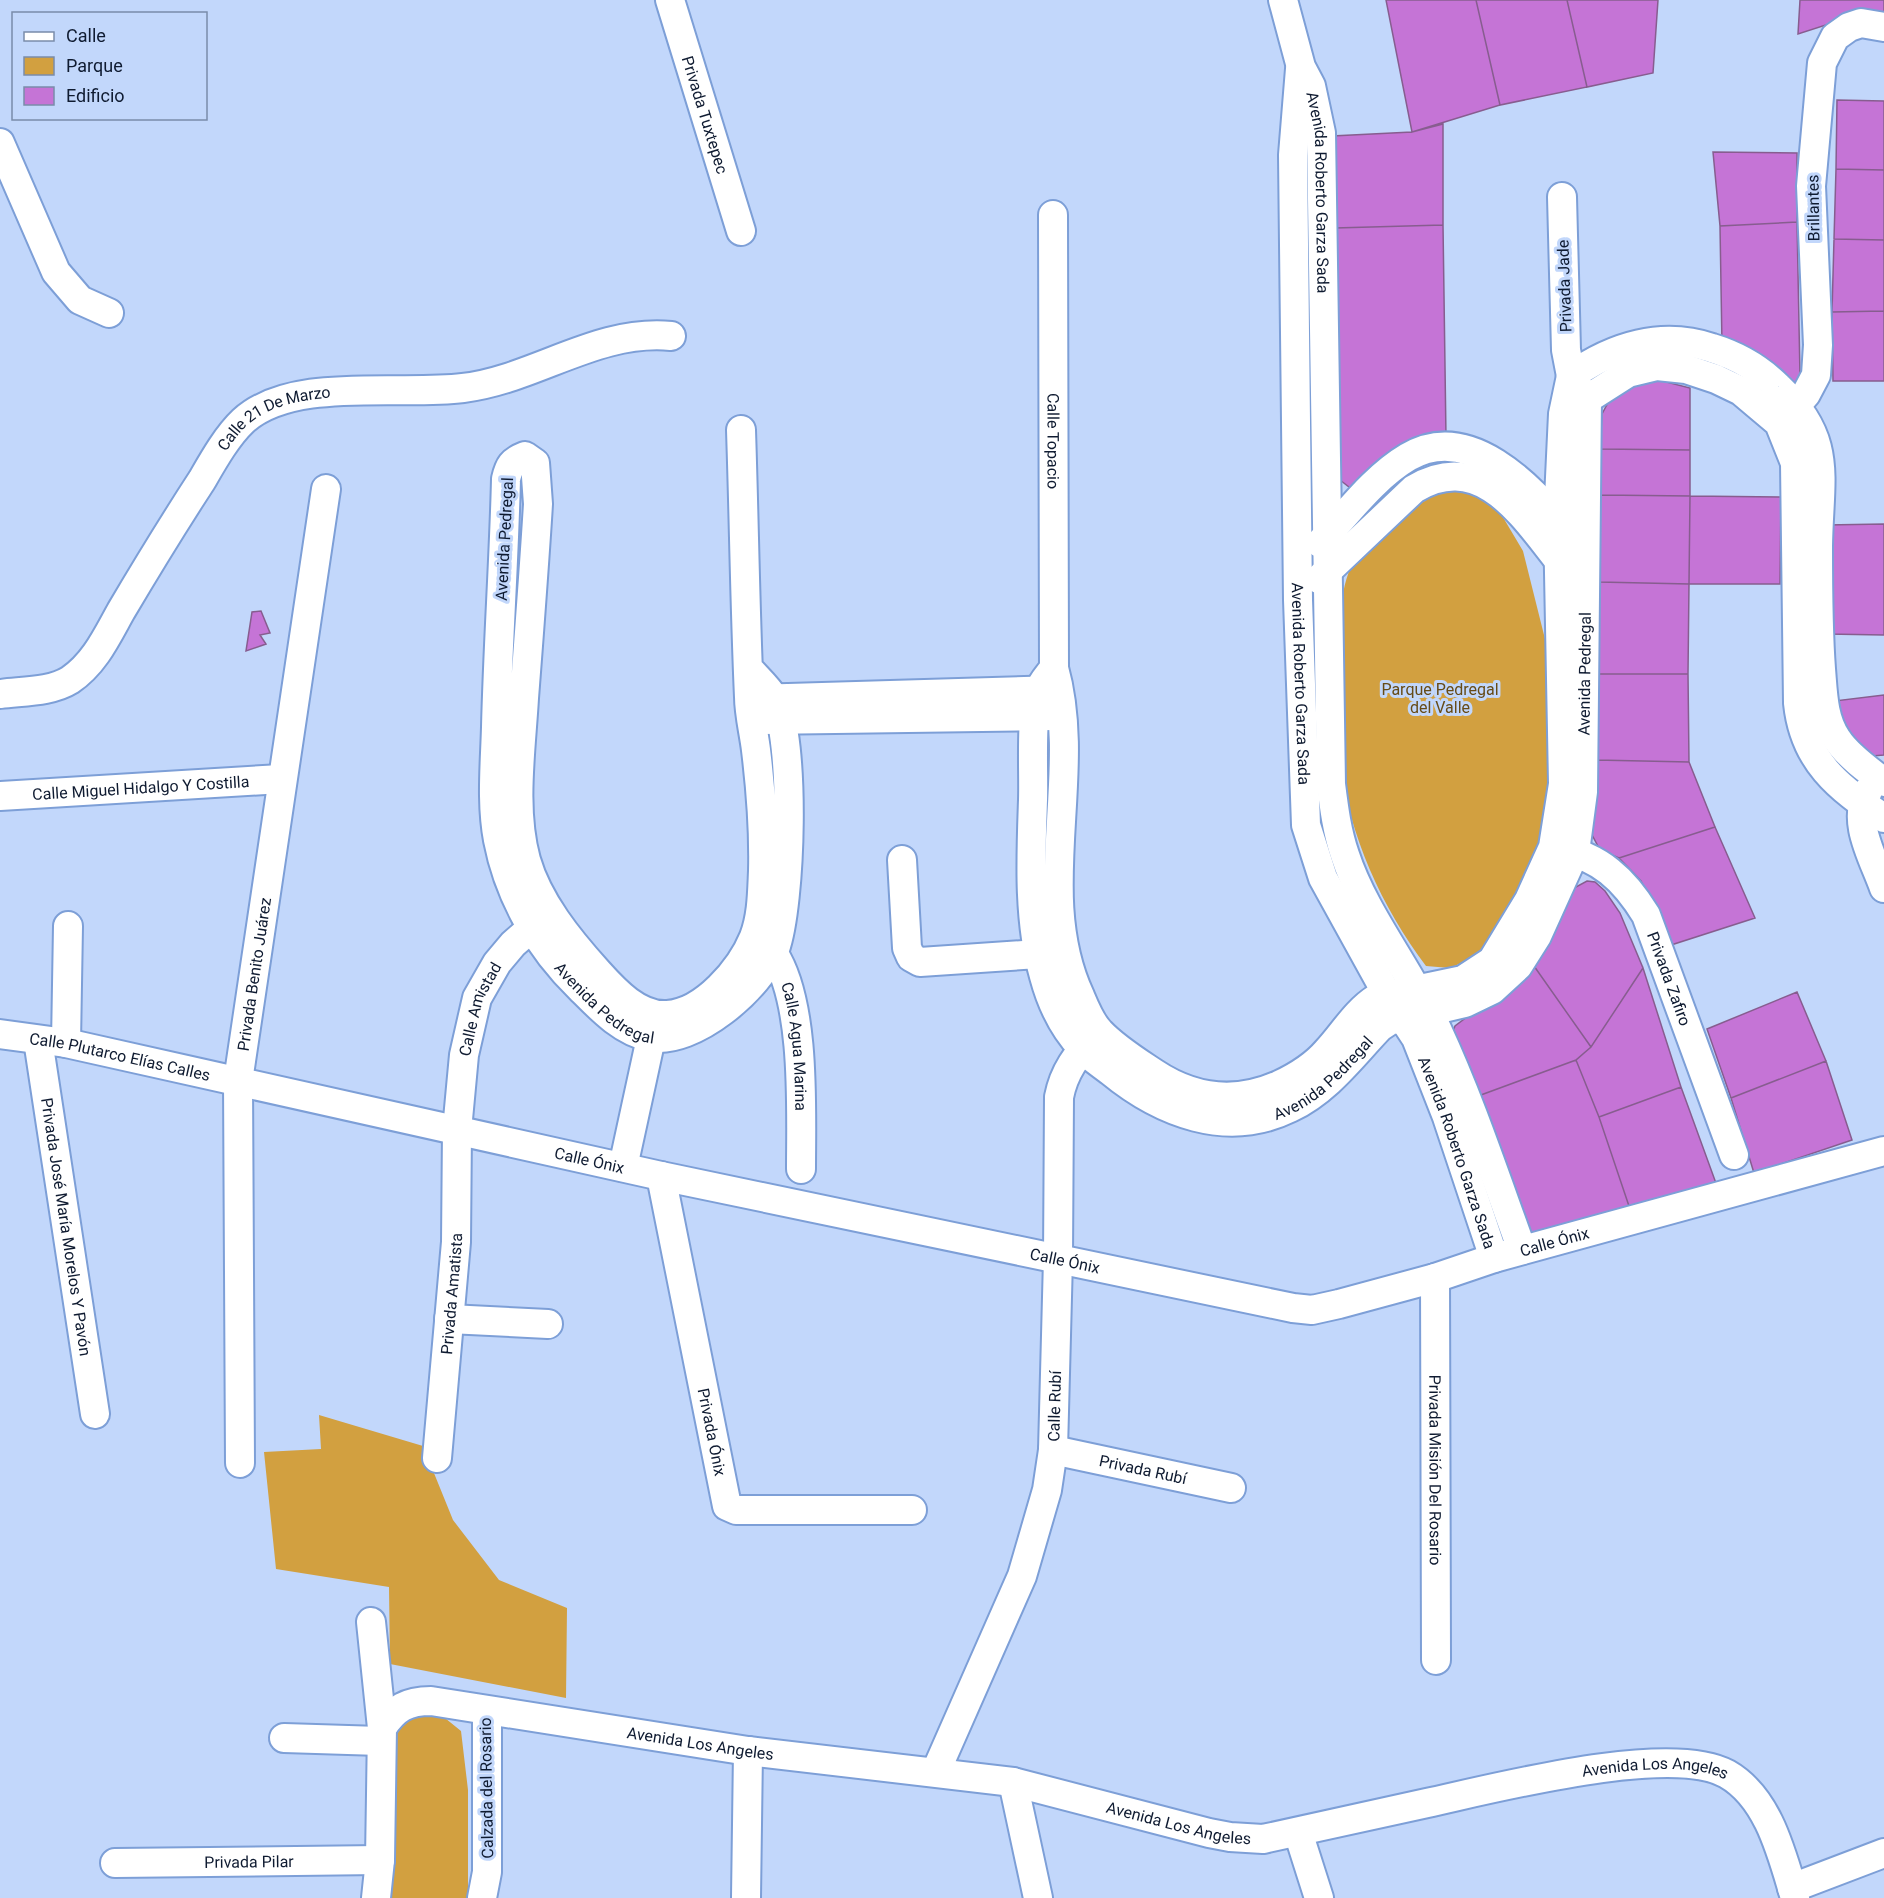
<svg xmlns="http://www.w3.org/2000/svg" width="1884" height="1898" viewBox="0 0 1884 1898" font-family="Roboto,sans-serif">
  <style>
    .green { fill: #d2a040 }
    .building { fill: #c574d6; stroke: #875d8f; stroke-width: 1.5 }
    .lines { fill: none; stroke-linecap: round; stroke-linejoin: round }
    .minor-casing { stroke: #7d9fd7; stroke-width: 32 }
    .minor { stroke: #fff; stroke-width: 28 }
    .labels { text-anchor: middle; stroke-width: 6; stroke-linejoin: round; paint-order: stroke }
    .street-label { font-size: 16px; fill: #0f1b31; stroke: #c2d7fb }
    .park-label { font-size: 16px; fill: #664b17; stroke: #c2d7fb }
  </style>
  <rect width="100%" height="100%" fill="#c2d7fb"/>
  <path class="green" d="M1450 486 1491 497 1523 551 1548 651 1546 712 1550 790 1538 853 1508 910 1479 955 1450 968 1426 966C1380 905 1347 830 1339 754 1336 722 1340 687 1340 654 1341 624 1338 583 1357 557 1381 525 1416 506 1450 486Z
    M319 1415 423 1446 453 1520 499 1580 567 1608 566 1698 390 1664 389 1587 276 1569 264 1452 321 1449Z
    M417 1713 440 1714 461 1731 468 1790V1898H391L394 1749 398 1726Z"/>
  <path class="building" d="M1386 0H1476L1500 105 1412 132Z
    M1476 0H1567L1587 87 1500 105Z
    M1567 0H1658L1653 73 1587 87Z
    M1800 0H1884V18L1866 12 1798 34Z
    M1837 100 1884 101V170L1836 169Z
    M1443 124V225L1335 228 1332 136 1412 132Z
    M1713 152 1797 153V222L1720 226Z
    M1836 169 1884 170V240L1834 239Z
    M1797 222 1800 376 1793 387 1722 345 1720 226Z
    M1443 225 1446 437 1410 442 1384 456 1357 487H1349L1340 480 1335 228Z
    M1834 239 1884 240V311L1832 312Z
    M1884 311V381H1833L1832 312Z
    M1651 378 1690 388V450L1600 449 1602 414 1610 399 1631 383Z
    M1600 449 1690 450V496L1600 495Z
    M1600 495 1690 496 1689 584 1599 582Z
    M1690 496 1781 497 1780 584H1689Z
    M1884 524V635L1827 634 1826 525Z
    M1599 582 1689 584 1688 674H1599Z
    M261 611 270 633 260 635 266 644 246 651 252 612Z
    M1599 674H1688L1689 762 1596 760Z
    M1884 695V755L1872 756 1848 732 1834 701Z
    M1596 760 1689 762 1715 827 1619 858 1600 850 1590 831Z
    M1715 827 1755 918 1671 945 1641 881 1619 858Z
    M1587 881 1595 882 1605 891 1620 913 1643 968 1591 1047 1534 966 1574 888Z
    M1534 966 1591 1047 1576 1060 1470 1099 1452 1034 1455 1026Z
    M1643 968 1681 1087 1599 1117 1576 1060 1591 1047Z
    M1797 992 1826 1061 1731 1098 1707 1029Z
    M1576 1060 1599 1117 1631 1212 1524 1244 1470 1099Z
    M1826 1061 1852 1140 1754 1173 1731 1098Z
    M1681 1087 1717 1186 1631 1212 1599 1117Z"/>
  <g class="lines">
    <g class="minor-casing">
      <g id="minor">
        <path id="s1" d="M670 0 741 231"/>
        <path id="s2" d="M1283 0 1301 67 1311 86 1321 133 1331 784C1334 808 1337 832 1345 855 1364 914 1411 971 1437 1029 1470 1100 1495 1176 1522 1250"/>
        <path id="s3" d="M1300 69 1293 155 1298 600 1306 825 1323 878 1387 994 1416 1038 1447 1117 1494 1258"/>
        <path d="M0 143 56 272 80 300 109 313"/>
        <path id="s4" d="M1053 215 1054 668C1084 775 1032 893 1080 996 1085 1008 1091 1023 1100 1032 1115 1048 1136 1061 1154 1073 1193 1099 1236 1104 1279 1085 1296 1077 1315 1065 1327 1051 1343 1034 1356 1011 1377 998L1463 980 1492 961 1529 900 1553 847 1563 784 1558 520 1563 414 1571 376"/>
        <path d="M1571 376C1613 346 1662 331 1712 348 1738 356 1759 368 1778 387 1834 440 1819 476 1818 546 1818 587 1818 629 1821 669 1823 692 1823 719 1837 739 1847 755 1869 771 1884 782"/>
        <path d="M1570 410 1628 373 1657 366 1686 369 1716 379 1741 391 1779 423 1795 463 1798 703C1804 761 1838 788 1884 818"/>
        <path d="M1785 418 1806 394 1816 375 1818 345 1811 186 1822 63 1835 37 1849 27 1861 23 1884 27"/>
        <path id="s5" d="M741 430C744 519 745 608 749 697 749 714 754 733 756 750 761 791 764 831 763 871 762 893 762 916 754 937 741 969 704 1013 667 1015 639 1017 615 991 598 972 569 940 538 902 526 860 512 809 521 751 524 698 529 633 534 569 538 504L535 463 525 456C512 461 509 466 506 479 504 562 498 644 496 727 495 764 491 803 498 840 509 897 539 948 580 988 599 1007 622 1032 650 1037 693 1046 761 987 775 949 791 904 796 739 774 698 768 688 757 678 749 669"/>
        <path d="M1320 543C1347 514 1374 477 1408 457 1469 421 1529 486 1565 528"/>
        <path d="M1319 579 1414 489C1484 447 1526 521 1564 567"/>
        <path id="s6" d="M1054 668C1049 675 1041 683 1039 691 1030 718 1034 770 1033 800 1031 857 1028 921 1044 976 1051 1002 1064 1029 1082 1048 1090 1057 1101 1064 1110 1071 1161 1113 1227 1139 1290 1108 1328 1090 1352 1056 1380 1027L1389 1021 1465 1003 1492 990 1518 966 1537 936 1575 852 1583 792 1587 400 1571 376 1566 350 1562 197"/>
        <path id="s7" d="M0 694C23 691 51 692 70 680 95 663 107 636 121 611 147 567 174 523 202 480 213 461 227 436 243 421 292 376 398 396 463 388 536 379 596 329 671 336"/>
        <path d="M757 699 1058 690"/>
        <path d="M762 720 1055 716"/>
        <path d="M1868 791C1851 822 1873 857 1884 888"/>
        <path id="s8" d="M0 796 281 779"/>
        <path id="s9" d="M1558 848C1600 857 1624 879 1646 915L1734 1155"/>
        <path d="M902 860 907 948 911 957 920 962 1038 954"/>
        <path id="s10" d="M760 943C765 946 771 949 774 954 806 1004 801 1111 801 1169"/>
        <path id="s11" d="M0 1034 66 1043 661 1176 1293 1308 1312 1310 1339 1304 1435 1278 1494 1258 1884 1151"/>
        <path id="s12" d="M38 1040 95 1414"/>
        <path d="M66 1043 68 926"/>
        <path d="M623 1167 651 1038"/>
        <path id="s13" d="M661 1176 727 1506 736 1510H912"/>
        <path id="s14" d="M1435 1278 1436 1660"/>
        <path d="M449 1319 548 1324"/>
        <path id="s15" d="M1053 1450 1231 1488"/>
        <path id="s16" d="M437 1458 456 1242 457 1130 464 1055 477 998 497 963 513 944 544 917"/>
        <path id="s17" d="M240 1463 238 1081 326 489"/>
        <path d="M371 1622 382 1728"/>
        <path d="M284 1738 380 1741"/>
        <path id="s18" d="M936 1771 1022 1576 1047 1490 1053 1450 1058 1259 1059 1097C1064 1071 1077 1055 1094 1036"/>
        <path d="M1013 1782 1038 1898"/>
        <path d="M1298 1832 1319 1898"/>
        <path id="s19" d="M115 1863 380 1860"/>
        <path d="M1792 1888 1884 1853"/>
        <path id="s20" d="M376 1898 380 1860 382 1728C395 1708 407 1701 431 1701L748 1751 1013 1782 1209 1833 1230 1837 1263 1839C1318 1827 1373 1815 1427 1803 1492 1789 1670 1742 1727 1774 1769 1798 1782 1855 1795 1898"/>
        <path d="M482 1898 487 1872V1711"/>
        <path d="M746 1898 748 1751"/>
      </g>
    </g>
    <use href="#minor" class="minor"/>
  </g>
  <g class="labels">
    <g class="street-label">
      <text dy="6" stroke="none"><textPath href="#s1" startOffset="120">Privada Tuxtepec</textPath></text>
      <text dy="6" stroke="none"><textPath href="#s2" startOffset="198">Avenida Roberto Garza Sada</textPath></text>
      <text transform="translate(1813 208) rotate(-91)" y="6">Brillantes</text>
      <text transform="translate(1564 286) rotate(-92)" y="6">Privada Jade</text>
      <text dy="6" stroke="none"><textPath href="#s7" startOffset="414">Calle 21 De Marzo</textPath></text>
      <text dy="6" stroke="none"><textPath href="#s4" startOffset="226">Calle Topacio</textPath></text>
      <text transform="translate(504 539) rotate(-87)" y="6">Avenida Pedregal</text>
      <text dy="6" stroke="none"><textPath href="#s6" startOffset="1210">Avenida Pedregal</textPath></text>
      <text dy="6" stroke="none"><textPath href="#s3" startOffset="615">Avenida Roberto Garza Sada</textPath></text>
      <text dy="6" stroke="none"><textPath href="#s8" startOffset="141">Calle Miguel Hidalgo Y Costilla</textPath></text>
      <text dy="6" stroke="none"><textPath href="#s17" startOffset="490">Privada Benito Juárez</textPath></text>
      <text dy="6" stroke="none"><textPath href="#s9" startOffset="182">Privada Zafiro</textPath></text>
      <text dy="6" stroke="none"><textPath href="#s5" startOffset="1854">Avenida Pedregal</textPath></text>
      <text dy="6" stroke="none"><textPath href="#s16" startOffset="453">Calle Amistad</textPath></text>
      <text dy="6" stroke="none"><textPath href="#s10" startOffset="114">Calle Agua Marina</textPath></text>
      <text dy="6" stroke="none"><textPath href="#s11" startOffset="122">Calle Plutarco Elías Calles</textPath></text>
      <text dy="6" stroke="none"><textPath href="#s6" startOffset="672">Avenida Pedregal</textPath></text>
      <text dy="6" stroke="none"><textPath href="#s3" startOffset="1119">Avenida Roberto Garza Sada</textPath></text>
      <text dy="6" stroke="none"><textPath href="#s11" startOffset="603">Calle Ónix</textPath></text>
      <text dy="6" stroke="none"><textPath href="#s12" startOffset="189">Privada José María Morelos Y Pavón</textPath></text>
      <text dy="6" stroke="none"><textPath href="#s11" startOffset="1593">Calle Ónix</textPath></text>
      <text dy="6" stroke="none"><textPath href="#s11" startOffset="1089">Calle Ónix</textPath></text>
      <text dy="6" stroke="none"><textPath href="#s16" startOffset="165">Privada Amatista</textPath></text>
      <text dy="6" stroke="none"><textPath href="#s18" startOffset="387">Calle Rubí</textPath></text>
      <text dy="6" stroke="none"><textPath href="#s13" startOffset="261">Privada Ónix</textPath></text>
      <text dy="6" stroke="none"><textPath href="#s15" startOffset="92">Privada Rubí</textPath></text>
      <text dy="6" stroke="none"><textPath href="#s14" startOffset="192">Privada Misión Del Rosario</textPath></text>
      <text dy="6" stroke="none"><textPath href="#s20" startOffset="502">Avenida Los Angeles</textPath></text>
      <text dy="6" stroke="none"><textPath href="#s20" startOffset="1474">Avenida Los Angeles</textPath></text>
      <text transform="translate(486 1788) rotate(-91)" y="6">Calzada del Rosario</text>
      <text dy="6" stroke="none"><textPath href="#s20" startOffset="988">Avenida Los Angeles</textPath></text>
      <text dy="6" stroke="none"><textPath href="#s19" startOffset="134">Privada Pilar</textPath></text>
    </g>
    <g class="park-label">
      <text x="1440" y="695">Parque Pedregal<tspan x="1440" dy="18">del Valle</tspan></text>
    </g>
  </g>
  <rect x="12" y="12" width="195" height="108" fill="#c2d7fb" stroke="#7a8caa" stroke-width="1.5"/>
  <rect x="24" y="32" width="30" height="9" fill="#ffffff" stroke="#7a8caa" stroke-width="1.5"/>
  <text x="66" y="42" font-size="18" fill="#0f1b31">Calle</text>
  <rect x="24" y="57" width="30" height="18" fill="#d2a040" stroke="#7a8caa" stroke-width="1.5"/>
  <text x="66" y="72" font-size="18" fill="#0f1b31">Parque</text>
  <rect x="24" y="87" width="30" height="18" fill="#c574d6" stroke="#7a8caa" stroke-width="1.5"/>
  <text x="66" y="102" font-size="18" fill="#0f1b31">Edificio</text>
</svg>
